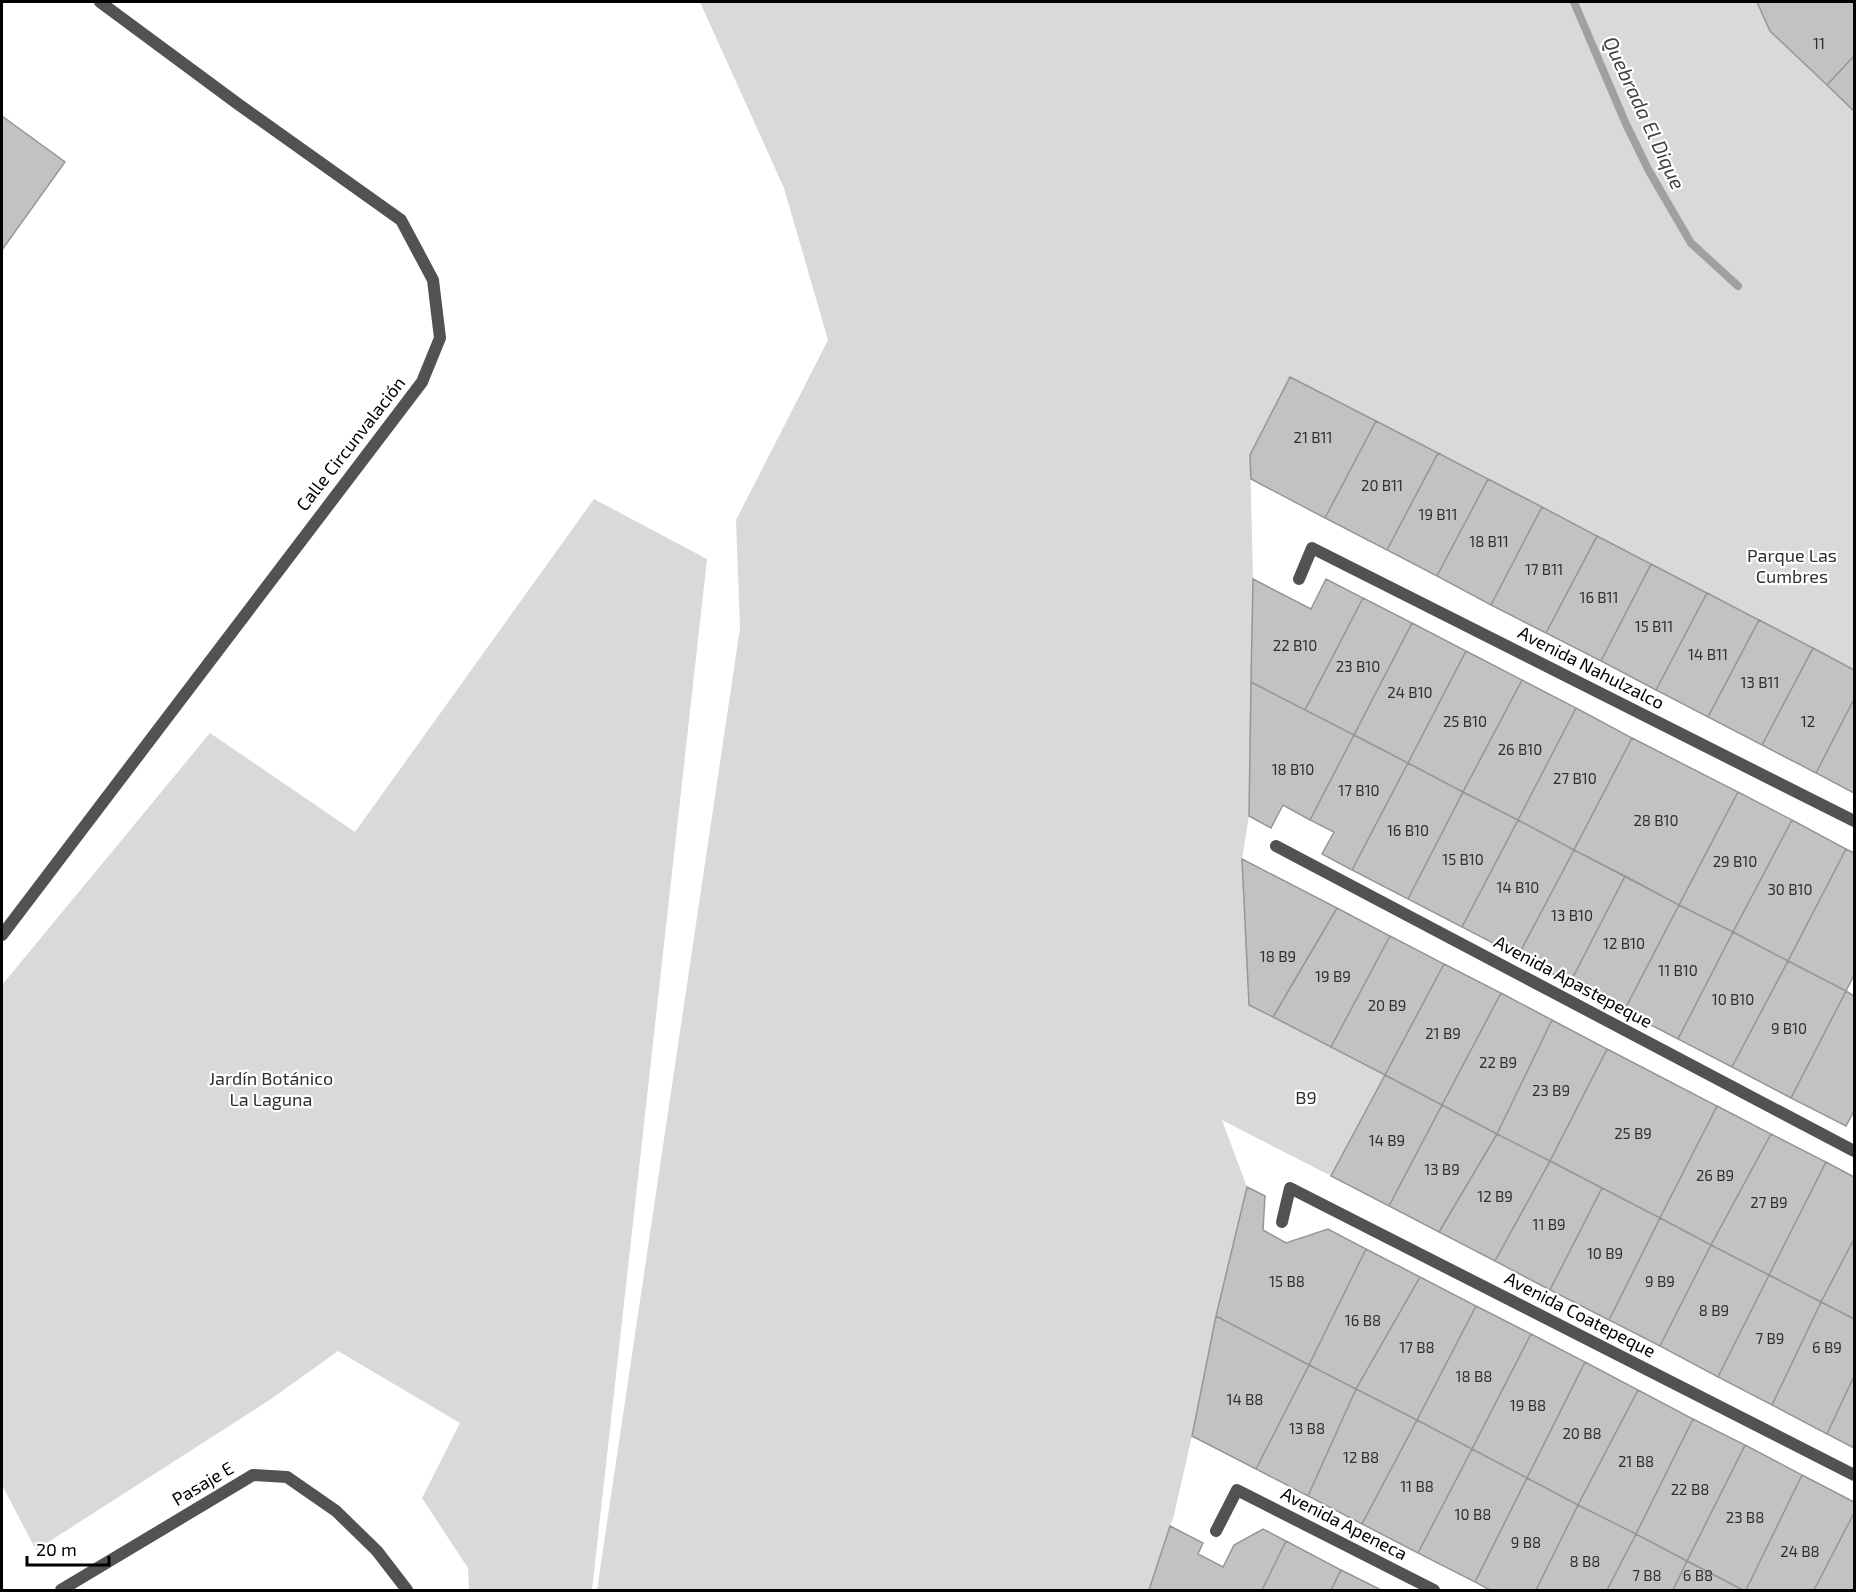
<svg xmlns="http://www.w3.org/2000/svg" width="1856" height="1592" viewBox="0 0 1856 1592" font-family="'Exo 2',sans-serif">
  <style>
    .green { fill: #d9d9d9 }
    .lines { fill: none; stroke-linecap: round; stroke-linejoin: round }
    .stream { stroke: #a0a0a0; stroke-width: 8 }
    .building { fill: #c2c2c2; stroke: #969696; stroke-width: 1.5 }
    .minor { stroke: #525252; stroke-width: 12 }
    .labels { text-anchor: middle; stroke-width: 4.5; stroke-linejoin: round; paint-order: stroke }
    .number-label { font-size: 15px; fill: #303030 }
    .street-label { font-size: 18px; fill: #000; stroke: #fff }
    .park-label { font-size: 18px; fill: #303030; stroke: #fff }
    .water-label { font-size: 20px; font-style: italic; fill: #414141; stroke: #fff }
  </style>
  <rect width="100%" height="100%" fill="#fff"/>
  <path class="green" d="M700 2H1757L1770 31 1854 111V670L1290 377 1250 455 1253 579 1249 816 1242 859 1249 1005 1385 1075 1331 1176 1222 1120 1247 1187 1216 1316 1192 1436 1174 1515 1149 1590H597L740 628 736 520 828 340 784 188Z
    M594 499 707 559 592 1590H469L468 1568 422 1498 460 1423 338 1351 271 1399 36 1550 2 1485V985L210 733 355 832Z"/>
  <g class="lines">
    <path class="stream" d="M1574 2 1626 124 1649 171 1691 243 1738 286"/>
  </g>
  <path class="building" d="M1757 2H1854V56L1827 85 1770 31Z
    M1854 56V111L1827 85Z
    M2 116 65 162 2 250Z
    M1290 377 1376 421 1325 518 1251 479 1250 455Z
    M1376 421 1438 453 1387 550 1325 518Z
    M1438 453 1488 479 1437 576 1387 550Z
    M1488 479 1542 507 1491 605 1437 576Z
    M1542 507 1597 536 1546 633 1491 605Z
    M1597 536 1651 564 1601 661 1546 633Z
    M1651 564 1707 593 1656 690 1601 661Z
    M1253 579 1311 609 1326 579 1363 598 1305 710 1251 682Z
    M1707 593 1759 620 1708 717 1656 690Z
    M1363 598 1412 623 1354 735 1305 710Z
    M1759 620 1813 648 1762 745 1708 717Z
    M1412 623 1466 651 1408 763 1354 735Z
    M1813 648 1854 670V699L1816 773 1762 745Z
    M1466 651 1522 680 1463 792 1408 763Z
    M1522 680 1576 708 1518 820 1463 792Z
    M1251 682 1354 735 1310 820 1283 805 1271 828 1249 816Z
    M1854 699V793L1816 773Z
    M1576 708 1632 738 1574 850 1518 820Z
    M1354 735 1408 763 1352 870 1322 854 1334 832 1310 820Z
    M1632 738 1738 792 1679 905 1574 850Z
    M1408 763 1463 792 1408 899 1352 870Z
    M1463 792 1518 820 1462 927 1408 899Z
    M1738 792 1792 820 1733 932 1679 905Z
    M1518 820 1574 850 1518 956 1462 927Z
    M1792 820 1846 849 1788 961 1733 932Z
    M1846 849 1854 853V975L1846 991 1788 961Z
    M1574 850 1625 876 1570 983 1518 956Z
    M1242 859 1337 908 1273 1017 1249 1005Z
    M1625 876 1679 905 1624 1011 1570 983Z
    M1679 905 1733 932 1678 1039 1624 1011Z
    M1337 908 1390 936 1331 1047 1273 1017Z
    M1733 932 1788 961 1732 1067 1678 1039Z
    M1390 936 1444 964 1385 1075 1331 1047Z
    M1788 961 1846 991 1791 1098 1732 1067Z
    M1444 964 1501 993 1442 1105 1385 1075Z
    M1846 991 1854 996V1111L1846 1126 1791 1098Z
    M1501 993 1552 1020 1497 1134 1442 1105Z
    M1552 1020 1607 1049 1550 1161 1497 1134Z
    M1607 1049 1717 1106 1660 1218 1550 1161Z
    M1385 1075 1442 1105 1389 1206 1331 1176Z
    M1442 1105 1497 1134 1439 1232 1389 1206Z
    M1717 1106 1771 1134 1711 1245 1660 1218Z
    M1497 1134 1550 1161 1495 1261 1439 1232Z
    M1771 1134 1826 1162 1769 1275 1711 1245Z
    M1550 1161 1602 1188 1550 1290 1495 1261Z
    M1826 1162 1854 1177V1239L1821 1302 1769 1275Z
    M1247 1187 1265 1196 1263 1230 1286 1243 1328 1229 1366 1249 1309 1365 1216 1316Z
    M1602 1188 1660 1218 1609 1320 1550 1290Z
    M1660 1218 1711 1245 1660 1346 1609 1320Z
    M1854 1239V1319L1821 1302Z
    M1711 1245 1769 1275 1718 1377 1660 1346Z
    M1366 1249 1420 1277 1356 1389 1309 1365Z
    M1769 1275 1821 1302 1772 1405 1718 1377Z
    M1420 1277 1476 1306 1417 1420 1356 1389Z
    M1821 1302 1854 1319V1376L1827 1434 1772 1405Z
    M1476 1306 1531 1334 1472 1449 1417 1420Z
    M1216 1316 1309 1365 1256 1469 1192 1436Z
    M1531 1334 1585 1362 1527 1478 1472 1449Z
    M1585 1362 1638 1390 1578 1505 1527 1478Z
    M1309 1365 1356 1389 1308 1496 1256 1469Z
    M1854 1376V1448L1827 1434Z
    M1356 1389 1417 1420 1362 1524 1308 1496Z
    M1638 1390 1693 1419 1636 1534 1578 1505Z
    M1693 1419 1745 1445 1687 1561 1636 1534Z
    M1417 1420 1472 1449 1418 1553 1362 1524Z
    M1745 1445 1802 1475 1746 1590H1743L1687 1561Z
    M1472 1449 1527 1478 1475 1582 1418 1553Z
    M1802 1475 1854 1502V1513L1814 1590H1746Z
    M1527 1478 1578 1505 1536 1590H1490L1475 1582Z
    M1578 1505 1636 1534 1607 1590H1536Z
    M1854 1513V1590H1814Z
    M1170 1526 1203 1543 1198 1554 1223 1567 1234 1545 1263 1529 1286 1541 1262 1590H1149Z
    M1636 1534 1687 1561 1673 1590H1607Z
    M1286 1541 1341 1570 1331 1590H1262Z
    M1687 1561 1743 1590H1673Z
    M1341 1570 1381 1590H1331Z"/>
  <g class="lines">
    <path class="minor" d="M1299 579 1312 548 1854 821
      M1276 846 1854 1151
      M2 935 422 382 440 338 433 280 401 220 238 104 100 2
      M1282 1222 1290 1188 1854 1475
      M1216 1531 1237 1490 1434 1590
      M61 1590 253 1475 287 1477 336 1511 377 1551 407 1590"/>
  </g>
  <g class="labels">
    <g class="number-label">
      <text x="1819" y="49">11</text>
      <text x="1313" y="443">21 B11</text>
      <text x="1382" y="491">20 B11</text>
      <text x="1438" y="520">19 B11</text>
      <text x="1489" y="547">18 B11</text>
      <text x="1544" y="575">17 B11</text>
      <text x="1599" y="603">16 B11</text>
      <text x="1654" y="632">15 B11</text>
      <text x="1295" y="651">22 B10</text>
      <text x="1708" y="660">14 B11</text>
      <text x="1358" y="672">23 B10</text>
      <text x="1760" y="688">13 B11</text>
      <text x="1410" y="698">24 B10</text>
      <text x="1465" y="727">25 B10</text>
      <text x="1808" y="727">12</text>
      <text x="1520" y="755">26 B10</text>
      <text x="1293" y="775">18 B10</text>
      <text x="1575" y="784">27 B10</text>
      <text x="1359" y="796">17 B10</text>
      <text x="1656" y="826">28 B10</text>
      <text x="1408" y="836">16 B10</text>
      <text x="1463" y="865">15 B10</text>
      <text x="1735" y="867">29 B10</text>
      <text x="1518" y="893">14 B10</text>
      <text x="1790" y="895">30 B10</text>
      <text x="1572" y="921">13 B10</text>
      <text x="1624" y="949">12 B10</text>
      <text x="1278" y="962">18 B9</text>
      <text x="1678" y="976">11 B10</text>
      <text x="1333" y="982">19 B9</text>
      <text x="1733" y="1005">10 B10</text>
      <text x="1387" y="1011">20 B9</text>
      <text x="1789" y="1034">9 B10</text>
      <text x="1443" y="1039">21 B9</text>
      <text x="1498" y="1068">22 B9</text>
      <text x="1551" y="1096">23 B9</text>
      <text x="1633" y="1139">25 B9</text>
      <text x="1387" y="1146">14 B9</text>
      <text x="1442" y="1175">13 B9</text>
      <text x="1715" y="1181">26 B9</text>
      <text x="1495" y="1202">12 B9</text>
      <text x="1769" y="1208">27 B9</text>
      <text x="1549" y="1230">11 B9</text>
      <text x="1605" y="1259">10 B9</text>
      <text x="1287" y="1287">15 B8</text>
      <text x="1660" y="1287">9 B9</text>
      <text x="1714" y="1316">8 B9</text>
      <text x="1363" y="1326">16 B8</text>
      <text x="1770" y="1344">7 B9</text>
      <text x="1417" y="1353">17 B8</text>
      <text x="1827" y="1353">6 B9</text>
      <text x="1474" y="1382">18 B8</text>
      <text x="1245" y="1405">14 B8</text>
      <text x="1528" y="1411">19 B8</text>
      <text x="1307" y="1434">13 B8</text>
      <text x="1582" y="1439">20 B8</text>
      <text x="1361" y="1463">12 B8</text>
      <text x="1636" y="1467">21 B8</text>
      <text x="1417" y="1492">11 B8</text>
      <text x="1690" y="1495">22 B8</text>
      <text x="1473" y="1520">10 B8</text>
      <text x="1745" y="1523">23 B8</text>
      <text x="1526" y="1548">9 B8</text>
      <text x="1800" y="1557">24 B8</text>
      <text x="1585" y="1567">8 B8</text>
      <text x="1647" y="1581">7 B8</text>
      <text x="1698" y="1581">6 B8</text>
    </g>
    <g class="street-label">
      <text transform="translate(351 444) rotate(-52)" y="6">Calle Circunvalación</text>
      <text transform="translate(1591 668) rotate(27)" y="6">Avenida Nahulzalco</text>
      <text transform="translate(1573 982) rotate(28)" y="6">Avenida Apastepeque</text>
      <text transform="translate(1580 1315) rotate(27)" y="6">Avenida Coatepeque</text>
      <text transform="translate(203 1484) rotate(-31)" y="6">Pasaje E</text>
      <text transform="translate(1344 1524) rotate(27)" y="6">Avenida Apeneca</text>
    </g>
    <g class="park-label">
      <text x="1792" y="562">Parque Las<tspan x="1792" dy="21">Cumbres</tspan></text>
      <text x="271" y="1085">Jardín Botánico<tspan x="271" dy="21">La Laguna</tspan></text>
      <text x="1306" y="1104">B9</text>
    </g>
    <g class="water-label">
      <text transform="translate(1644 113) rotate(65)" y="7">Quebrada El Dique</text>
    </g>
  </g>
  <rect width="1856" height="1592" fill="none" stroke="#000000" stroke-width="6"/>
  <path d="M27 1556v9h82v-9" fill="none" stroke="#000000" stroke-width="3"/>
  <text x="36" y="1556" font-size="18" fill="#000000" stroke="#ffffff" stroke-width="4.5" paint-order="stroke">20 m</text>
</svg>
